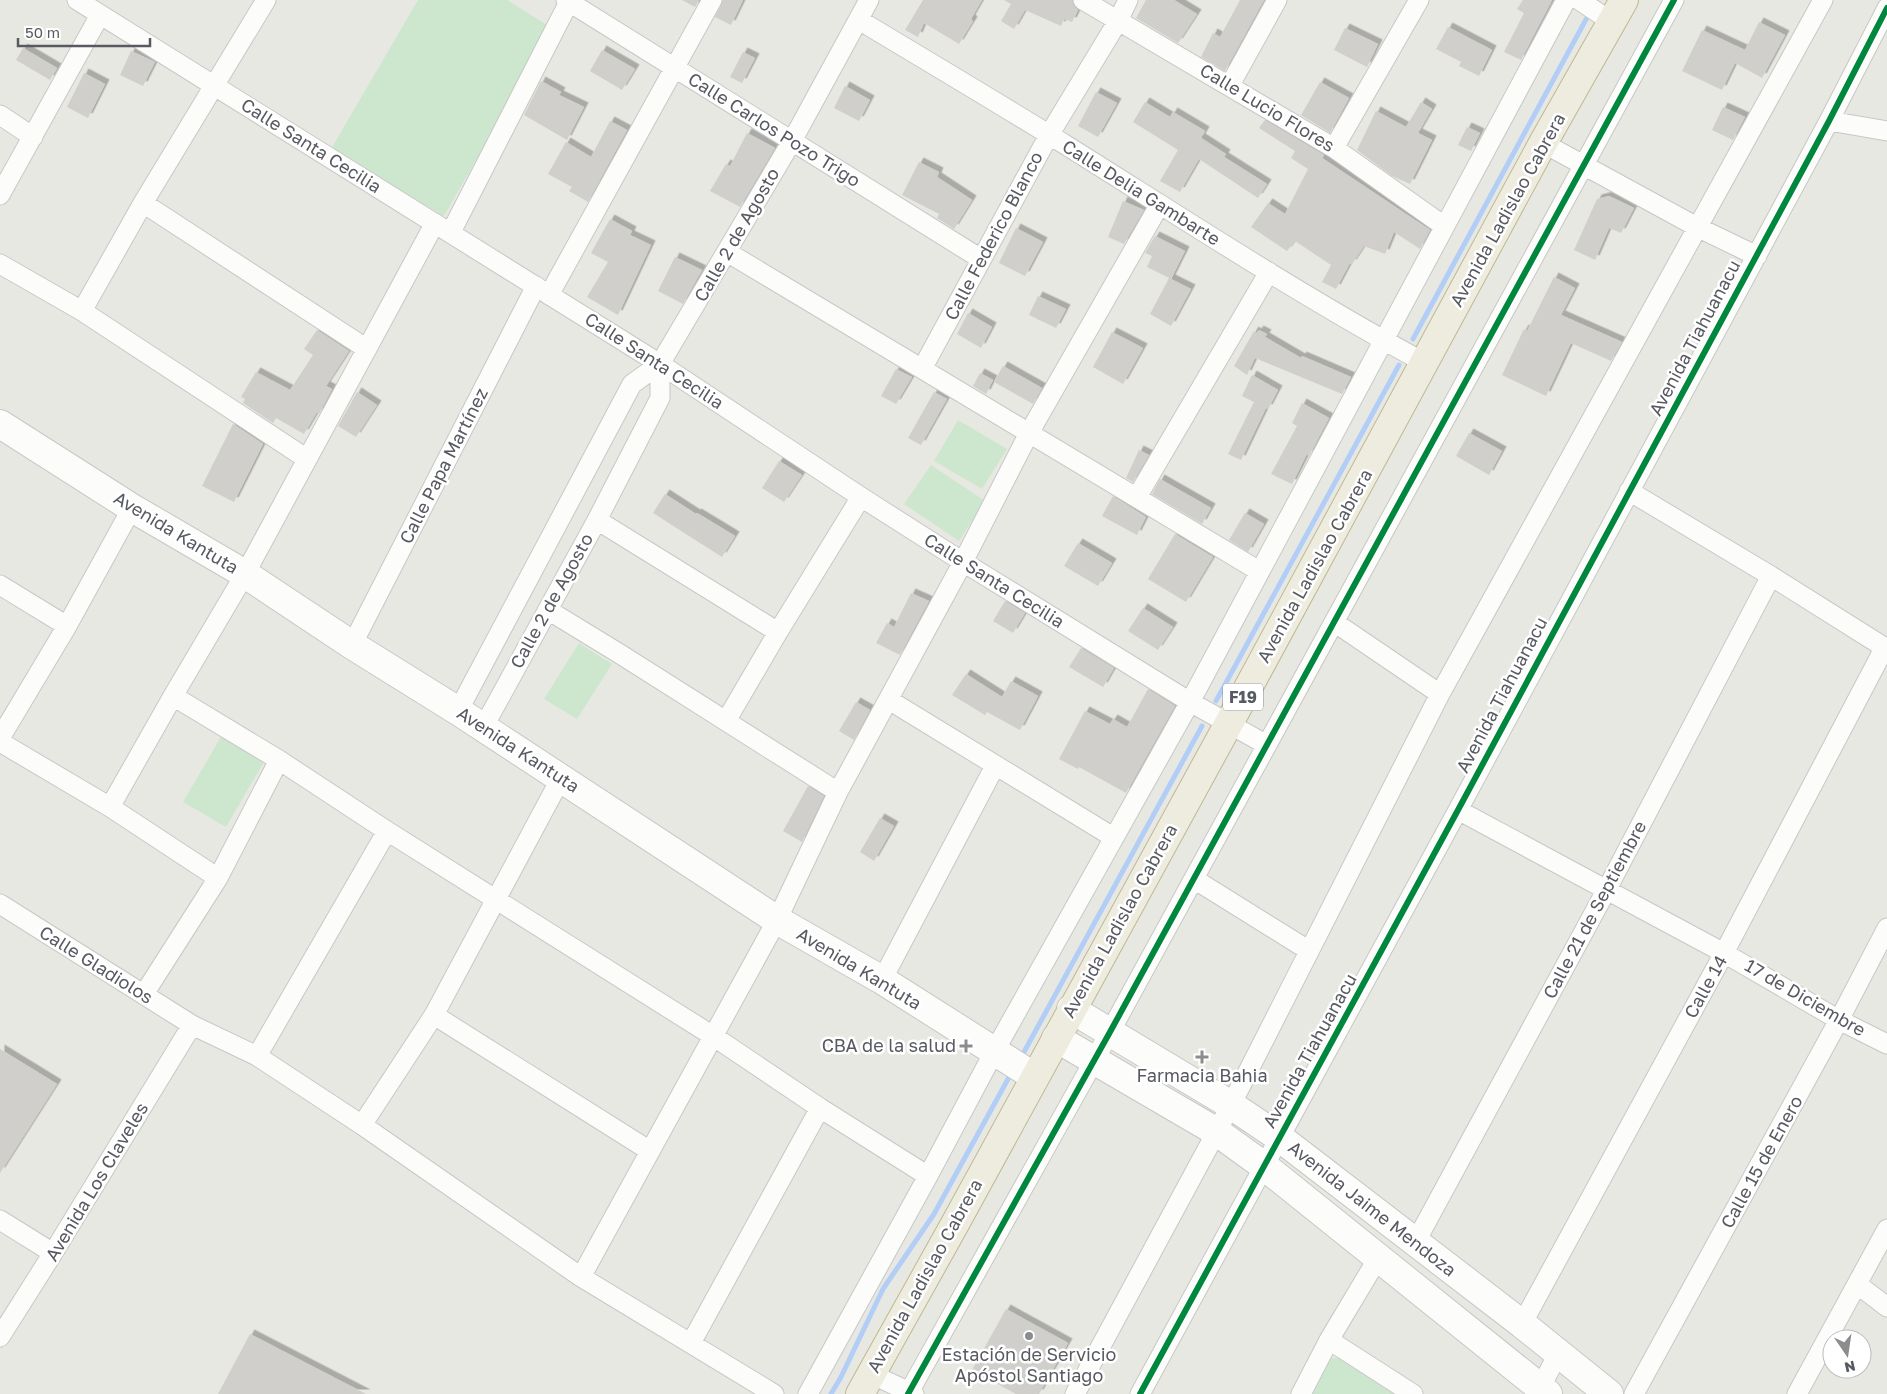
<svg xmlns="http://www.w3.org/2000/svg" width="1887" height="1394" viewBox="0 0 1887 1394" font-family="'Golos Text',sans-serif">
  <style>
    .green { fill: #cde7ce }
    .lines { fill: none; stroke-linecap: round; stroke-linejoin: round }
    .stream { stroke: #b2cef6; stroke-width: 5 }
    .building { fill: #d0cfcc; filter: url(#shadow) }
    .street-casing { stroke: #c7c7c7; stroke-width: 21 }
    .secondary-casing { stroke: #c7c7c7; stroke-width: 30 }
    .highway-casing { stroke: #bfb890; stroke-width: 30 }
    .street { stroke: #fcfcfb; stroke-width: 19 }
    .secondary { stroke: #fcfcfb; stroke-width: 28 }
    .highway { stroke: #eeecde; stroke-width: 28 }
    .cycleway-casing { stroke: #fff; stroke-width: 9 }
    .cycleway { stroke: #00873e; stroke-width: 6 }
    .poi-dot { fill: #8a8c8e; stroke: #fff; stroke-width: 2 }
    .labels { text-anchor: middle; stroke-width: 5; stroke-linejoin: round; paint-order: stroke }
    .shield { fill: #fff; stroke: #898c90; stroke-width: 1 }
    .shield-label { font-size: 16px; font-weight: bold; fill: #575a61 }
    .street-label { font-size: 18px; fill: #575a61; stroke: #fff }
    .poi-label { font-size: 18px; fill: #575a61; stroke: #fff }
  </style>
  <defs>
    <filter id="shadow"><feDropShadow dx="4.5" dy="-4.5" stdDeviation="0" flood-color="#0004"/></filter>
  </defs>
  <rect width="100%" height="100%" fill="#e8e8e2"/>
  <path class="green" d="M418 0H507L552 28 444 216 331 149Z
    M958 420 1007 449 982 489 934 461Z
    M931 465 985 501 959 541 904 504Z
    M579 643 612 664 577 719 544 699Z
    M222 735 265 760 226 827 183 802Z
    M1338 1358 1394 1394H1309L1328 1359Z"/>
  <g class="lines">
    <path class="stream" d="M1413 339 1590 12
      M1216 701 1399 365
      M1024 1052 1202 726
      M831 1394 841 1377 883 1289 934 1214 1008 1079"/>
  </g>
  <path class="building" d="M682 0H699L695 7Z
    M723 0H743L731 25 715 17Z
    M923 0H982L971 19 973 21 959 44 924 23 918 37 905 30Z
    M1004 0H1072L1074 6 1078 10 1072 22 1064 19 1061 26 1025 10 1014 29 1001 21 1011 4Z
    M1146 0H1174L1197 14 1178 43 1136 18Z
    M1240 0H1264L1225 71 1201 57 1213 33 1220 37Z
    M1523 0H1552L1521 60 1504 52 1524 13 1517 9Z
    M1759 22 1785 35 1762 78 1735 63 1722 90 1682 71 1702 30 1745 50Z
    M1448 27 1492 50 1479 76 1459 66 1461 62 1436 49Z
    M1345 28 1378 44 1367 67 1334 50Z
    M23 48 57 68 50 80 16 60Z
    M602 50 635 69 622 90 590 71Z
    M131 51 155 62 143 86 120 75Z
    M743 52 755 58 742 83 730 77Z
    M84 73 105 84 88 118 67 107Z
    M541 81 561 92 559 95 584 107 567 140 524 115Z
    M1320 82 1349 98 1330 133 1301 115Z
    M845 86 870 100 859 121 834 108Z
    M1096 92 1117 103 1098 137 1078 126Z
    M1145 102 1170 117 1173 112 1205 131 1201 138 1226 154 1224 157 1267 184 1258 198 1199 159 1180 192 1160 181 1178 150 1133 122Z
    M1421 102 1432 109 1418 133 1432 140 1410 184 1392 176 1357 150 1376 111 1406 127Z
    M1723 107 1745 117 1733 140 1712 130Z
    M1265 120 1324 155 1322 158 1430 230 1420 249 1394 232 1385 254 1364 246 1352 264 1350 263 1336 289 1322 282 1331 265 1295 241 1287 251 1251 227 1268 203 1285 214 1308 169 1291 158 1295 151 1259 128Z
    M610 121 627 130 588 202 569 191 572 187 548 174 566 142 591 157Z
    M1467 127 1480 133 1471 151 1458 145Z
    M747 133 775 148 740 207 710 191 726 164 730 166Z
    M919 162 939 172 937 177 972 200 954 229 937 218 939 214 902 195Z
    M1609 196 1634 208 1621 233 1609 228 1595 260 1574 250 1597 199Z
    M1123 201 1144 210 1124 244 1108 237Z
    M610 219 632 231 630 235 651 245 618 315 587 297 608 262 591 253Z
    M1016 228 1043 242 1025 276 999 263Z
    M1155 236 1185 251 1171 279 1191 289 1171 326 1150 314 1169 278 1147 267 1152 256 1145 253Z
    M675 257 702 270 683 304 658 291Z
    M1554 277 1575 288 1561 315 1622 342 1611 361 1571 343 1546 396 1502 375 1524 329 1527 331Z
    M1038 296 1066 309 1056 328 1029 315Z
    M968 313 992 327 981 348 957 334Z
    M317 330 349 351 326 386 332 389 319 414 317 412 304 434 276 418 273 423 243 403 245 399 241 397 256 372 290 390 313 355 304 349Z
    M1259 330 1267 334 1265 337 1301 358 1302 356 1351 377 1342 394 1255 358 1247 375 1234 366 1254 331 1257 333Z
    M1112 332 1143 348 1123 384 1093 367Z
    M1003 366 1042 388 1033 404 994 382Z
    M896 369 912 377 896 404 881 396Z
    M980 373 993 380 986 394 973 386Z
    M1252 375 1278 390 1268 409 1266 408 1241 460 1228 454 1254 402 1242 396Z
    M357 392 377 405 356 437 338 426Z
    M934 392 947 399 921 445 908 438Z
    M1302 403 1329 418 1309 456 1307 454 1292 484 1271 474 1297 426 1292 423Z
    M233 424 263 444 234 502 202 486Z
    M1469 433 1502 451 1489 475 1456 456Z
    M1139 450 1149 455 1133 482 1126 478Z
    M779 461 802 475 784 502 762 488Z
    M1160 479 1211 508 1202 524 1152 494Z
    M665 494 696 514 697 513 735 536 722 557 653 513Z
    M1113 496 1146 517 1137 535 1102 516Z
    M1245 513 1264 524 1248 552 1229 540Z
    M1175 534 1213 557 1186 602 1148 579Z
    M1078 543 1112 563 1098 586 1064 566Z
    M911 593 929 601 900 655 876 643 887 623 894 627Z
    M1005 601 1025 613 1013 633 993 621Z
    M1143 608 1173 627 1158 650 1128 631Z
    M1081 648 1114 668 1103 687 1069 667Z
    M966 674 1002 697 1011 681 1038 696 1020 730 987 712 985 715 952 695Z
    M1148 689 1175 706 1126 793 1079 767 1078 769 1059 759 1085 711 1110 724 1113 719 1127 727Z
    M856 702 870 710 854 740 839 731Z
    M808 786 824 796 802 842 783 831Z
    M880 818 894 826 874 861 860 852Z
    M0 1049 57 1084 0 1173Z
    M1006 1309 1068 1343 1039 1394H1016L972 1370Z
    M250 1334 366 1394H218Z"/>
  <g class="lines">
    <g class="street-casing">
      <path id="street" d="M77 0 660 364 861 497 963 562 1190 702 1267 745
        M566 0 981 259
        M1083 0 1334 148 1444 226
        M1579 0 1612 22
        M859 20C929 62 1000 104 1069 147 1187 221 1303 297 1425 363
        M1230 85 1277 0
        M0 115 33 137
        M1829 121 1887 131
        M1543 143 1697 227 1757 256
        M1334 148 1419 0
        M0 195 100 15
        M143 203 367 349
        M451 232 570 0
        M727 252 1259 571
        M0 264 82 311 307 459
        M549 295 712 0
        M82 311 143 203 266 0
        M922 369 1049 135 1118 21 1128 0
        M1629 491 1771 576 1887 649
        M1137 497 1269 272
        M597 520 778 632
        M0 585 67 626
        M548 610 620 654 838 792
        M1334 622 1440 694
        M352 645 536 286
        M173 696 279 760 387 831 713 1036 820 1108 928 1176
        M889 700 1113 837
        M458 711 632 384 660 364 792 141 869 0
        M726 721 778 632 861 497
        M483 728 597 520 660 398V364
        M0 738 67 626 132 508
        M0 742 110 807 218 878
        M110 807 173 696 245 574 435 223
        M1458 810 1724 953 1839 1020 1887 1044
        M1194 879 1308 950
        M0 904 192 1025 257 1056 362 1125 581 1277 774 1394
        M882 980 995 766
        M144 994 218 878 279 760
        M434 1015 650 1151
        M257 1056 387 831
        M362 1125 434 1015 561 778
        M0 1220 53 1253
        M1415 1243 1607 889 1771 576
        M581 1277 777 920 838 792 963 562 1029 433 1160 204
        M1857 1284 1887 1307
        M1522 1324 1724 953 1885 647
        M0 1337 53 1253 192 1025
        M1329 1340 1413 1394
        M691 1343 820 1108
        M871 1374 914 1394
        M808 1394 928 1176 994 1052 1190 702 1566 0
        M908 1394 1110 1032 1674 0
        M1075 1394 1231 1105 1440 694 1823 0
        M1140 1394 1458 810 1829 121 1887 8
        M1301 1394 1329 1340 1378 1258
        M1537 1394 1558 1354
        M1634 1394 1839 1020 1887 928
        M1797 1394 1887 1229"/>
    </g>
    <g class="secondary-casing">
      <path id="secondary" d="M0 424 132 508 245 574 352 645 458 711 777 920 882 980 1035 1077
        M1071 1009 1231 1105 1280 1138 1522 1324 1609 1394
        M1056 1038 1217 1132 1264 1166 1548 1394"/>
    </g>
    <g class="highway-casing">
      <path id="highway" d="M860 1394 956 1222 1228 725 1543 143 1624 0"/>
    </g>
    <use href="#street" class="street"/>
    <use href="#secondary" class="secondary"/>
    <use href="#highway" class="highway"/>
    <g class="cycleway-casing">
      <path id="cycleway" d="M908 1394 1110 1032 1674 0
        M1140 1394 1458 810 1829 121 1887 8"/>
    </g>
    <use href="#cycleway" class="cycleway"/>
  </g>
  <g class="poi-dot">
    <path d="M963.5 1038.5h5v5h5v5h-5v5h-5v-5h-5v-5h5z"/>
    <path d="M1199.5 1049.5h5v5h5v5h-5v5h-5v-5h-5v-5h5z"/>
    <circle cx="1029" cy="1336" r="5"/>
  </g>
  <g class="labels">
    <rect class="shield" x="1223" y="683.5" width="40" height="27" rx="4"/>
    <g class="shield-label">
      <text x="1243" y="703">F19</text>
    </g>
    <g class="street-label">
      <text transform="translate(1267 108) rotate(31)" y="6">Calle Lucio Flores</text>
      <text transform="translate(774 130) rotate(32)" y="6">Calle Carlos Pozo Trigo</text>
      <text transform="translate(311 146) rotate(32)" y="6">Calle Santa Cecilia</text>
      <text transform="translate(1141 193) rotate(32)" y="6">Calle Delia Gambarte</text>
      <text transform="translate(1508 210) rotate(-61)" y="6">Avenida Ladislao Cabrera</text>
      <text transform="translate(737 235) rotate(-60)" y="6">Calle 2 de Agosto</text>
      <text transform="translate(994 236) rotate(-62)" y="6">Calle Federico Blanco</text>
      <text transform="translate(1695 338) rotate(-62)" y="6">Avenida Tiahuanacu</text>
      <text transform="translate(654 361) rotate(33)" y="6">Calle Santa Cecilia</text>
      <text transform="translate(444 466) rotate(-63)" y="6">Calle Papa Martínez</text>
      <text transform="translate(176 533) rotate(31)" y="6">Avenida Kantuta</text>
      <text transform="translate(1315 566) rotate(-61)" y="6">Avenida Ladislao Cabrera</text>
      <text transform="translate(994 581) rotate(32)" y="6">Calle Santa Cecilia</text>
      <text transform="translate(552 601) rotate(-61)" y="6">Calle 2 de Agosto</text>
      <text transform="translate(1502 695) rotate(-62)" y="6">Avenida Tiahuanacu</text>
      <text transform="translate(518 750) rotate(33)" y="6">Avenida Kantuta</text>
      <text transform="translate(1595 910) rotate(-62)" y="6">Calle 21 de Septiembre</text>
      <text transform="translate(1120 921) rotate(-61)" y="6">Avenida Ladislao Cabrera</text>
      <text transform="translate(96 965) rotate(32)" y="6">Calle Gladiolos</text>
      <text transform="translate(859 969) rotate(31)" y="6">Avenida Kantuta</text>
      <text transform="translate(1706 987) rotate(-61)" y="6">Calle 14</text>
      <text transform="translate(1805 998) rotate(30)" y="6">17 de Diciembre</text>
      <text transform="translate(1310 1051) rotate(-61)" y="6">Avenida Tiahuanacu</text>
      <text transform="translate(1762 1162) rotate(-61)" y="6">Calle 15 de Enero</text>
      <text transform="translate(97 1182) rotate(-59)" y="6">Avenida Los Claveles</text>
      <text transform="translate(1372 1209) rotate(38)" y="6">Avenida Jaime Mendoza</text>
      <text transform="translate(925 1276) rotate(-61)" y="6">Avenida Ladislao Cabrera</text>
    </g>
    <g class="poi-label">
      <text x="956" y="1052" text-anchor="end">CBA de la salud</text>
      <text x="1202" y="1082">Farmacia Bahia</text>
      <text x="1029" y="1361">Estación de Servicio<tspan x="1029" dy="21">Apóstol Santiago</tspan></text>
    </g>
  </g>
  <g transform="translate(1847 1354) rotate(167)"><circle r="24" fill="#ffffff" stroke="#bcbdc0"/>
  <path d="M0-4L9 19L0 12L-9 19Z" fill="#8a8c8e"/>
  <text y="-8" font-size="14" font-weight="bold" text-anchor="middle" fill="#575a61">N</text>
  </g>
  <path d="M18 38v8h132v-8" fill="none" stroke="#575a61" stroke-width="2.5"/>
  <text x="25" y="38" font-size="15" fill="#575a61" stroke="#ffffff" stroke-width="4" paint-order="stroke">50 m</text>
</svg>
